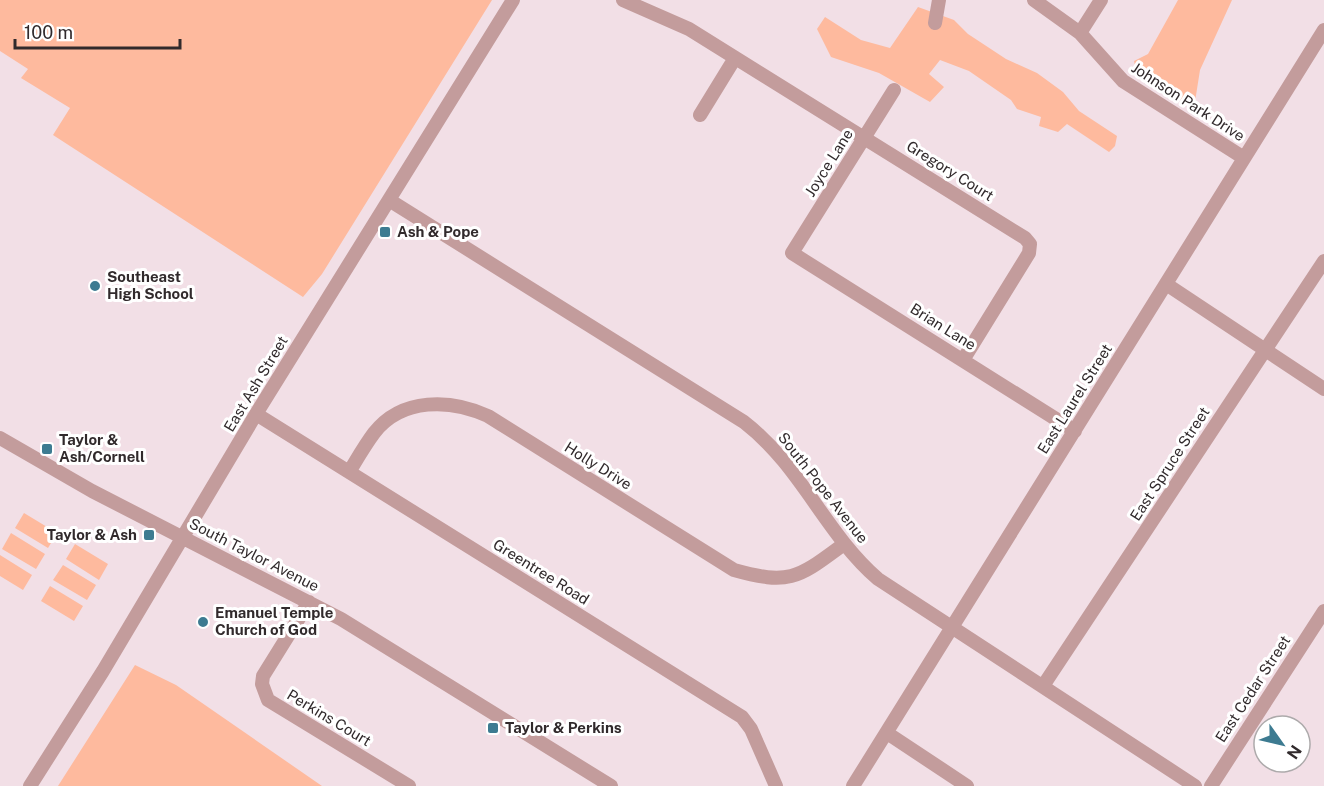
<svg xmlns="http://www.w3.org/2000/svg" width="1324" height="786" viewBox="0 0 1324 786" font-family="'Public Sans',sans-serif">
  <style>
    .green { fill: #feba9e }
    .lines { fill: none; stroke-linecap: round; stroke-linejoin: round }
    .minor { stroke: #c39c9c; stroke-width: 14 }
    .poi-dot { fill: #3d7b91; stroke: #fff; stroke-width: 2 }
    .labels { text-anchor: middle; stroke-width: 6; stroke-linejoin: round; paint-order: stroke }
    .street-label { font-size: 15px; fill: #312a2c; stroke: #fff }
    .poi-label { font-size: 15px; font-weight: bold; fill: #312a2c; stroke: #fff; text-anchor: start }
  </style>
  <rect width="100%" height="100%" fill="#f2dfe6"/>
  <path class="green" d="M0 0H492L322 274 303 297 53 135 70 108 21 78 28 69 0 51Z
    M1178 0H1232L1200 70 1194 108 1143 76 1136 70 1134 61 1148 54Z
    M918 7 954 20 968 34 1006 59 1037 73 1063 92 1079 111 1117 136 1115 146 1109 152 1067 124 1058 132 1039 126 1041 117 1017 109 1011 100 969 71 940 60 929 74 944 87 930 102 879 73 831 57 817 29 825 17 861 40 890 48Z
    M24 513 57 533 48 548 15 528Z
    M11 533 45 554 36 569 2 549Z
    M75 544 108 564 99 580 66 559Z
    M0 555 32 575 23 590 0 576Z
    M63 565 96 585 87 600 53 580Z
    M50 586 83 606 74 621 41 601Z
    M135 665 176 685 322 786H58Z"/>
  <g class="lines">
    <path class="minor" d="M623 0 689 29 1025 238 1030 244 1029 253 963 360
      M1034 0 1080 33 1123 81 1244 158
      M935 23 939 0
      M1080 33 1101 0
      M894 90 792 253 1075 431
      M700 115 735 58
      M389 200 744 422C802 467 824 532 878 579L1195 786
      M1166 284 1324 389
      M256 414 742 717 751 729 776 786
      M0 438 92 491 341 619 611 786
      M349 472C357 459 365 445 374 433 402 397 451 399 488 416L734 570C791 586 799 577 844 544
      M309 602 263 676 262 684 268 700 409 786
      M1043 686 1324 261
      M887 733 967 786
      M30 786 103 671 256 414 513 0
      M853 786 1324 30
      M1211 786 1324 611"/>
  </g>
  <g class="poi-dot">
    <rect x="379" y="226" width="12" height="12" rx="3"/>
    <circle cx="95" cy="286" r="6"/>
    <rect x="41" y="443" width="12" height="12" rx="3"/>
    <rect x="143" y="529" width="12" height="12" rx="3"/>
    <circle cx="203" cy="622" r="6"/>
    <rect x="487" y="722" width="12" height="12" rx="3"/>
  </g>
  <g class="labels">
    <g class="street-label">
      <text transform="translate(1188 102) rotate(33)" y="5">Johnson Park Drive</text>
      <text transform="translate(829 163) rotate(-58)" y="5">Joyce Lane</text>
      <text transform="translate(950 171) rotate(32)" y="5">Gregory Court</text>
      <text transform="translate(943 327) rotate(32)" y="5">Brian Lane</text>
      <text transform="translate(256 384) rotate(-59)" y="5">East Ash Street</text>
      <text transform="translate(1075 399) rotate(-58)" y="5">East Laurel Street</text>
      <text transform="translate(1170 464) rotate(-57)" y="5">East Spruce Street</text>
      <text transform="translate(598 466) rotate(32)" y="5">Holly Drive</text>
      <text transform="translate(823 488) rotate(52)" y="5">South Pope Avenue</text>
      <text transform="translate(254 555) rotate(27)" y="5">South Taylor Avenue</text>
      <text transform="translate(541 572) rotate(32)" y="5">Greentree Road</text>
      <text transform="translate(1253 689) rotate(-57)" y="5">East Cedar Street</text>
      <text transform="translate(329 718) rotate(31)" y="5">Perkins Court</text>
    </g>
    <g class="poi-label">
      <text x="397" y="237">Ash &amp; Pope</text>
      <text x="107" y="282">Southeast<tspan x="107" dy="17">High School</tspan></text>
      <text x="59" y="445">Taylor &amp;<tspan x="59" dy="17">Ash/Cornell</tspan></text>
      <text x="137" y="540" text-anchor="end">Taylor &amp; Ash</text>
      <text x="215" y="618">Emanuel Temple<tspan x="215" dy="17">Church of God</tspan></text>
      <text x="505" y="733">Taylor &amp; Perkins</text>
    </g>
  </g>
  <g transform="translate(1282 744) rotate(124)"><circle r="28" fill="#ffffff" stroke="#adaaab" stroke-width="1.5"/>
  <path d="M0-4.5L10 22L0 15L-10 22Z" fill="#3d7b91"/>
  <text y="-9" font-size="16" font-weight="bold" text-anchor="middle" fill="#312a2c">N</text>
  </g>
  <path d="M15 39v9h165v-9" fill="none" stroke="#312a2c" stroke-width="3"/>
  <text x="24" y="39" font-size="18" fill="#312a2c" stroke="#ffffff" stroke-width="4.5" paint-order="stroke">100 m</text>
</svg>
